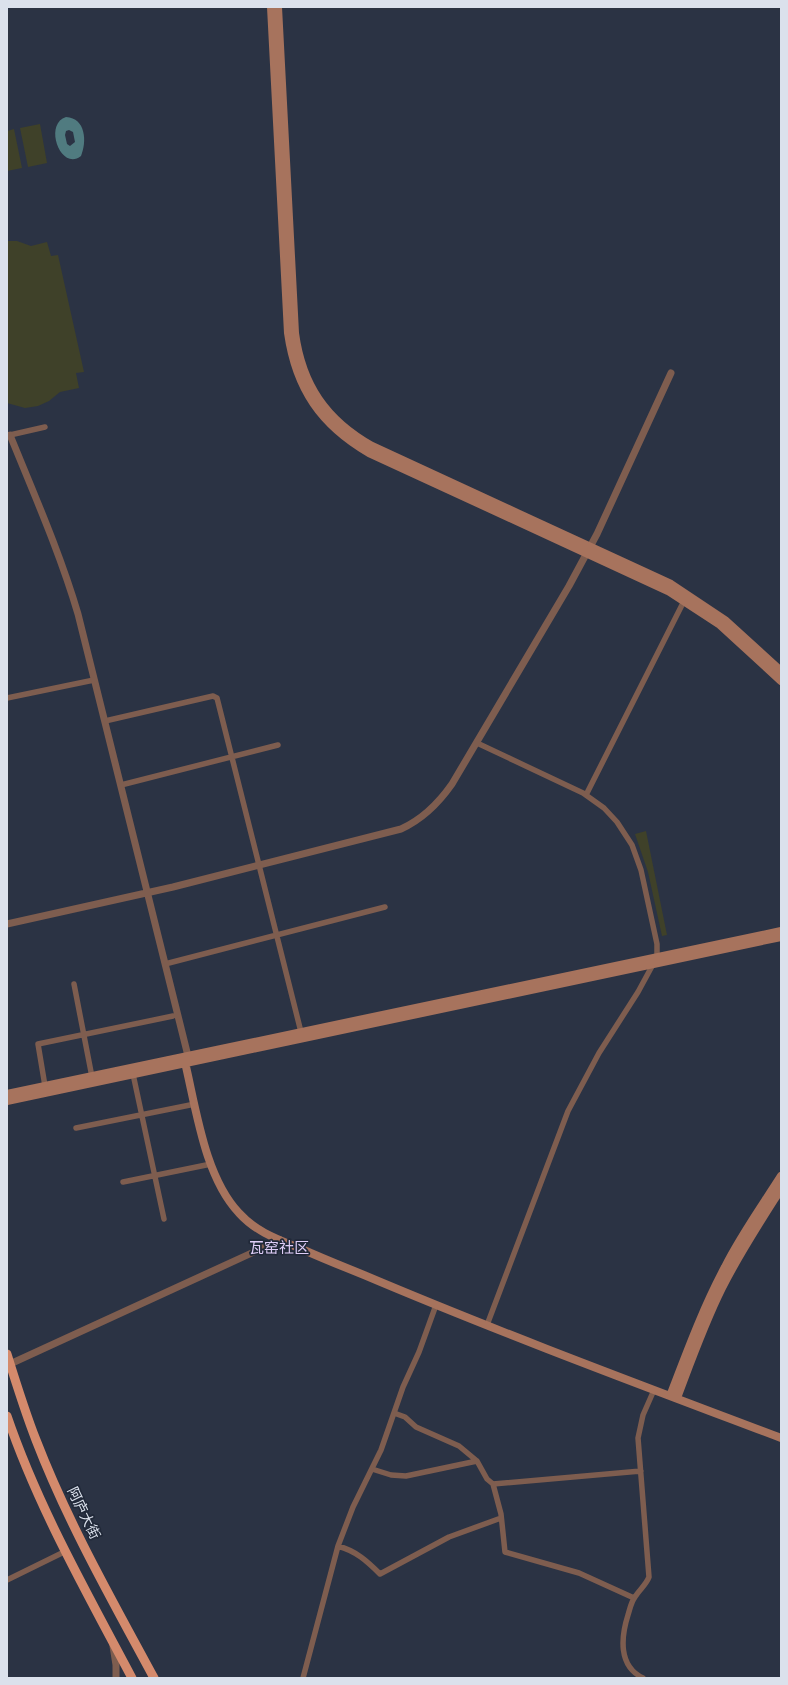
<svg xmlns="http://www.w3.org/2000/svg" width="788" height="1685" viewBox="0 0 788 1685" font-family="Arial,'Noto Sans SC',sans-serif">
  <style>
    .green { fill: #3f4129 }
    .water { fill: #507b80; fill-rule: evenodd }
    .lines { fill: none; stroke-linecap: round; stroke-linejoin: round }
    .minor { stroke: #7e5d4f; stroke-width: 5.5 }
    .tertiary { stroke: #7e5d4f; stroke-width: 7 }
    .secondary { stroke: #a7735d; stroke-width: 8 }
    .trunk { stroke: #d48a6c; stroke-width: 9 }
    .labels { text-anchor: middle; stroke-width: 3.5; stroke-linejoin: round; paint-order: stroke }
    .street-label { font-size: 14px; fill: #dbe1ec; stroke: #212939 }
    .neighbourhood-label { font-size: 15px; fill: #decdf7; stroke: #212939 }
  </style>
  <rect width="100%" height="100%" fill="#2b3344"/>
  <path class="green" d="M40 124 47 163 28 167 20 128Z
    M14 129 22 168 7 171V131Z
    M7 241H17L31 246 47 242 51 256 58 255 84 372 76 373 79 388 60 392 49 401 38 406 25 408 7 403Z
    M646 831 667 935 662 936 648 872 635 834Z"/>
  <path class="water" d="M66 117C86 118 87 142 81 156 61 172 43 124 66 117ZM69 130 73 132 75 142 70 146 67 144 65 135 66 131Z"/>
  <g class="lines">
    <path class="minor" d="M10 435 45 427
      M7 698 94 680
      M105 721 213 696 217 698 301 1032
      M477 743 583 793 604 808 617 822 632 845 641 870 657 944V957L638 992 599 1053 568 1111 487 1325
      M121 785 278 745
      M586 795 685 599
      M165 964 385 907
      M74 984 92 1077
      M133 1074 164 1219
      M45 1086 38 1044 173 1016
      M76 1128 195 1104
      M123 1182 211 1164
      M394 1413 405 1417 416 1427 459 1446 477 1461 487 1479 493 1484 641 1471
      M372 1469 391 1475 406 1476 477 1461
      M493 1484 501 1514 505 1552 579 1573 634 1598
      M338 1546C356 1551 367 1561 380 1574L449 1537 501 1518
      M7 1580 66 1551
      M303 1678 338 1546 353 1507 381 1450 403 1387 419 1352 436 1305
      M643 1678C618 1666 621 1637 628 1615 630 1609 631 1602 635 1597 639 1590 646 1585 649 1577L638 1438 643 1415 654 1390"/>
    <path class="tertiary" d="M7 436 10 435C34 494 60 553 78 614L188 1056
      M7 924 173 887 401 829C423 819 438 804 452 784L569 586 597 534 671 373
      M10 1364 280 1240
      M113 1646 116 1665V1678"/>
    <path class="secondary" d="M271 7 288 333C296 389 321 425 369 453L668 591 720 625 781 681
      M278 7 295 333C302 385 326 420 372 446L671 584 725 620 781 671
      M184 1058C196 1107 204 1176 239 1213 257 1233 280 1240 304 1250 324 1259 344 1267 364 1275 501 1333 641 1385 781 1438
      M7 1094 781 931
      M7 1101 781 937
      M670 1396C687 1352 703 1308 725 1267 741 1235 762 1206 781 1176
      M677 1398C691 1361 704 1324 722 1288 739 1254 760 1222 781 1189"/>
    <path class="trunk" d="M7 1354C16 1383 25 1412 36 1440 68 1523 112 1600 154 1678
      M7 1416C38 1507 87 1593 132 1678"/>
  </g>
  <g class="labels">
    <g class="street-label">
      <text transform="translate(84 1513) rotate(64)" y="5">阿庐大街</text>
    </g>
    <g class="neighbourhood-label">
      <text x="279" y="1253">瓦窑社区</text>
    </g>
  </g>
  <rect width="788" height="1685" fill="none" stroke="#dbe1ec" stroke-width="16"/>
</svg>
